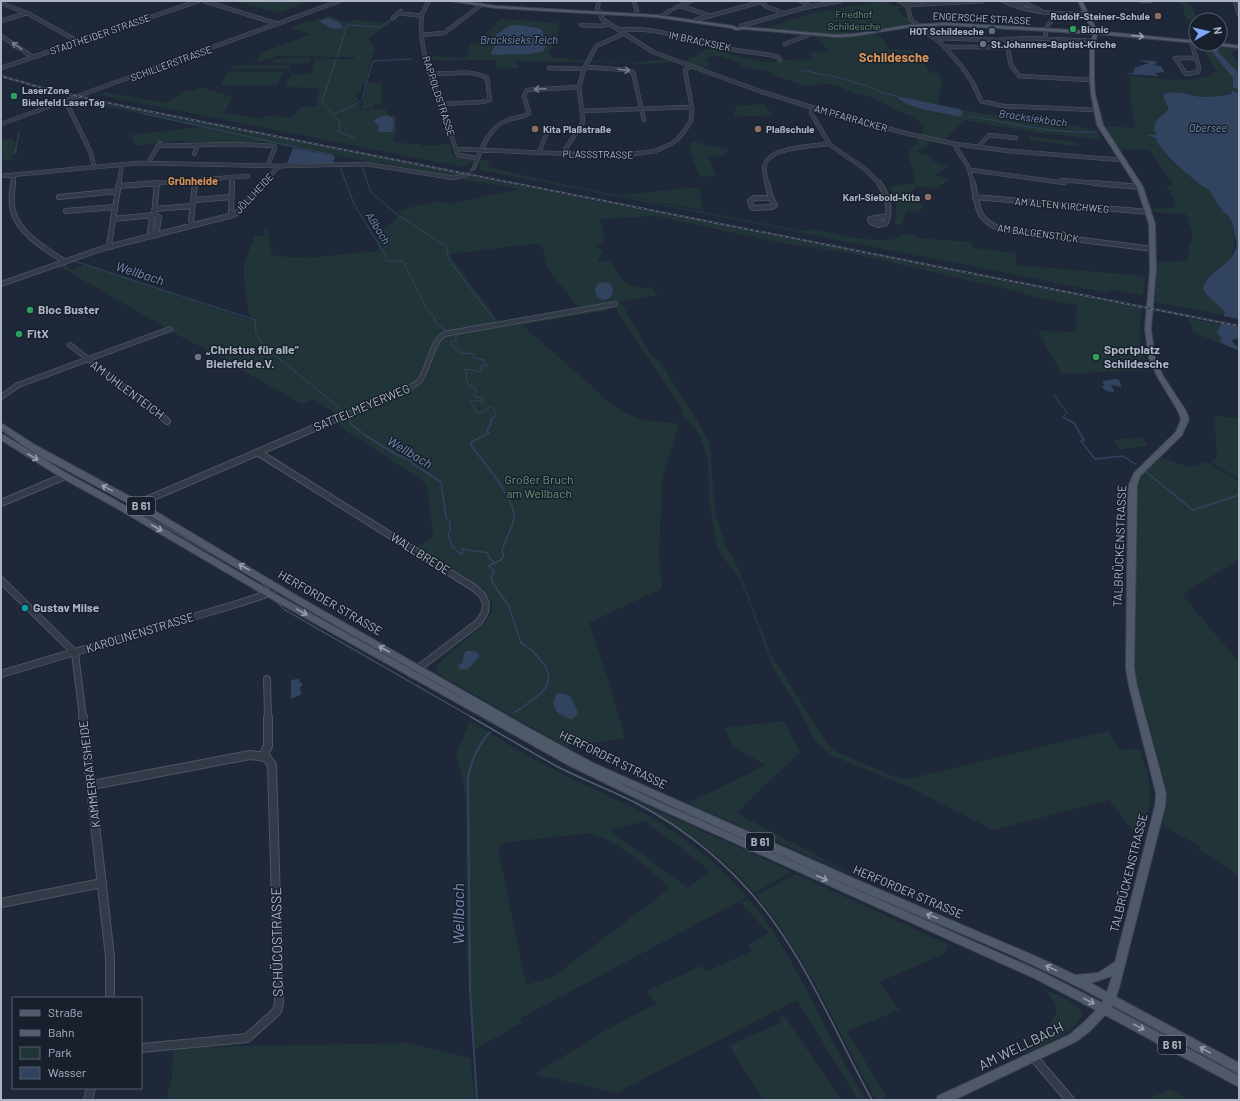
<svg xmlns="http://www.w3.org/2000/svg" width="1240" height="1101" viewBox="0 0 1240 1101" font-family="Barlow,sans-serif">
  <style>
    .green { fill: #213539; fill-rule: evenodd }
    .water { fill: #324360 }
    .pier { fill: #1f2838 }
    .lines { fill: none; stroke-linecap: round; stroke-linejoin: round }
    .stream-far2 { stroke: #324360; stroke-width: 1 }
    .stream-far1 { stroke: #324360; stroke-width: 1.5 }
    .stream { stroke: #324360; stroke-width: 2 }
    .minor-tunnel { stroke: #343d4d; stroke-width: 3.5; stroke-dasharray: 3.5 2; stroke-linecap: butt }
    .minor-far3-casing { stroke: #4d5563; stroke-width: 4.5 }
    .minor-far2-casing { stroke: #4d5563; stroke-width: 6 }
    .minor-far1-casing { stroke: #4d5563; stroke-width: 8 }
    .minor-casing { stroke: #4d5563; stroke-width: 10 }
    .major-casing { stroke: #3c4452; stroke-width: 2 }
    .minor-far3 { stroke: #333b48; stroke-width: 3.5 }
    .minor-far2 { stroke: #333b48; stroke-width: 4.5 }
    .minor-far1 { stroke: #333b48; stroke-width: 6 }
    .minor { stroke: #333b48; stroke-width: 8 }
    .major { fill: #505969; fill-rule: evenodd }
    .tram-far1 { stroke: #545e70; stroke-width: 1 }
    .tram { stroke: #545e70; stroke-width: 1.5 }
    .rail-casing { stroke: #545e70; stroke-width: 2 }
    .rail { stroke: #18202d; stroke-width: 1; stroke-dasharray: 3; stroke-linecap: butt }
    .oneway { stroke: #969eae }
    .oneway2 { stroke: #767e8d }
    .education-dot { fill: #8d6e63; stroke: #18202d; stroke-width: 1.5 }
    .leisure-dot { fill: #2e9e5b; stroke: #18202d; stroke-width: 1.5 }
    .service-dot { fill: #5c6f8a; stroke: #18202d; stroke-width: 1.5 }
    .worship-dot { fill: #6b7280; stroke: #18202d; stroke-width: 1.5 }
    .culture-dot { fill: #0f9aa8; stroke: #18202d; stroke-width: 1.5 }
    .labels { text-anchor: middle; stroke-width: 3; stroke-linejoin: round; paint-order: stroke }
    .far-park-label { font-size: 10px; fill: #649672; stroke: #18202d }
    .far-poi-label { font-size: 10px; font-weight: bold; fill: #adb5c5; stroke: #18202d; text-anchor: start }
    .far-street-label { font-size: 10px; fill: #adb5c5; stroke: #18202d }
    .far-water-label { font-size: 11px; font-style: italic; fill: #748aaf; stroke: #18202d }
    .far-neighbourhood-label { font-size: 11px; font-weight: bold; fill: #d79456; stroke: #18202d }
    .shield { fill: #18202d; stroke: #808897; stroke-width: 1 }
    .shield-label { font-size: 11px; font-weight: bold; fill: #adb5c5 }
    .poi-label { font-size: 12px; font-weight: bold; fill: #adb5c5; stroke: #18202d; text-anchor: start }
    .street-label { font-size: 12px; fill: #adb5c5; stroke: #18202d }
    .park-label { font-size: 12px; fill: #649672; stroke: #18202d }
    .far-district-label { font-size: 13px; font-weight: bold; fill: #d79456; stroke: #18202d }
    .water-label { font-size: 13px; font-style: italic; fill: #748aaf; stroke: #18202d }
    .near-street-label { font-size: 14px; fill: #adb5c5; stroke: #18202d }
    .near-water-label { font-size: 16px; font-style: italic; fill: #748aaf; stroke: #18202d }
  </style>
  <rect width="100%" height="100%" fill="#1f2838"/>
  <path class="green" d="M236 1H302L301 2 306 3 278 13Z
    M884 1H887L893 6H905L906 8 897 9 904 17H907L911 24 837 35 762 29 816 12Z
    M1176 1H1187V3L1194 9V12L1198 20H1196V27C1188 21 1184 16 1183 5Z
    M329 16 347 22 354 20 390 23 369 38 375 51H373L366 82 363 84 360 93 355 95 356 97H359L356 104 360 105 359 110 385 109 388 115H394L396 117V133L393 141 397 143 420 144 421 146 450 144 453 156 456 158H472L474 159 473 163 469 162 463 167 99 95 105 92 165 103 187 90 193 91 200 87 233 97 224 113 262 119 265 116 292 117 301 107 317 106V101L319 88 285 87 292 74H311L315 60 311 59 309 63H272L274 59H281L282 58 354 59 356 55 354 57 277 56 258 62H240L257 61 260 54H257L328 28 311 34 290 28 307 21 313 23 315 22 313 21ZM382 116H390L394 118 393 132H377Z
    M501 19 557 23 560 27 557 34 559 35 548 54 551 55V58L586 60 585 62 516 61 519 68 497 69 495 60H430L429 56 466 58 470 43H478L481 38Z
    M874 33 883 39 887 45V49L918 51V53L931 73H940L942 84 937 105 990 115 1052 120 1097 131 1102 140 1033 132 964 120 945 140 921 135 925 126 911 116 893 109 872 97 852 93 841 87 828 84 806 86 773 75 767 71 739 66 743 64 720 56 706 58 711 65 702 68 683 61 696 56 711 46 722 49 719 51C739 57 755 62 775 62L777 60 813 59 809 53 829 50 813 36 836 38ZM896 96 961 110 959 116C946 115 903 107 896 96Z
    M1204 44 1215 45 1213 48V53L1233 78V87L1239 90V93C1229 91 1215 98 1205 97 1190 96 1178 89 1164 94L1163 97 1169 109 1155 123 1157 134 1149 136 1156 138 1162 147 1164 152 1174 163 1209 190C1214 197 1217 205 1223 211L1222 212H1225C1231 220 1232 223 1234 232 1240 268 1209 263 1203 288 1207 300 1223 303 1225 315L1155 302 1158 262 1188 261 1189 242 1192 241V232L1186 214 1153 212 1152 209 1176 207 1170 191 1165 186 1174 185 1149 150 1118 149 1104 126 1135 128 1130 93V76C1149 77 1206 87 1216 70L1207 55Z
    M1220 46 1237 49 1231 55 1239 64V73L1220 54 1218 50Z
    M665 59 672 62 643 64 590 62 591 61 631 63Z
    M233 65H291L289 69H231Z
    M228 71 284 72 277 85H220Z
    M368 83H381V104L374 105V108L361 109Z
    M78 98 117 106 464 174 455 177 263 142H184L186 140 136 146 131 135 200 127 74 99Z
    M765 104 772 115 736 117 733 113 737 112 734 106Z
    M1031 136 1075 142 1080 147 1028 140Z
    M1 138 3 140 12 138 16 144 18 153 12 155V160L4 161 1 153Z
    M918 138 932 142 916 152 934 157 930 160 948 166 934 175 951 180 937 188 916 186 910 194 914 201 924 206 919 212 906 211 902 225 894 224C899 208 896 201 890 186L915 183 914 173 908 155 911 149 918 143Z
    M691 141 729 150 723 156 709 157 716 176 700 177 690 153Z
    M481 160H489L488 167C593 192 698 210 804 231L810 229C827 232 893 249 903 234L916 235V238L972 242 973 248 1015 253 1017 265 1145 276 1143 295 1110 289 1108 293 532 180 479 170Z
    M469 176 1142 308C1138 327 1139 350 1148 368L1146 370 1062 374 1038 331 1075 332 1077 306 1075 304 1062 303 1023 294 1024 293 854 254 782 243 656 216 600 219 605 240 596 247 604 250 597 261H610C623 279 627 291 652 287L658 295 606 305 609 310 522 325 587 382 610 403 626 413 644 420 679 424 662 481 659 555 662 588 589 623 606 673 625 738 567 747 437 673 436 667 439 663 486 622C490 616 494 609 492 602 487 585 433 557 417 547L433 536 427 484 333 422 339 416 313 399 302 404 194 343H192L59 266 65 265 73 270 86 264 250 320 244 280V264L255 236H263L266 228 268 230 271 251 274 256 307 258 379 251 380 253 376 239 398 217 402 215 397 211 437 201 448 204 521 189 464 180ZM533 244 542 245 548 269 578 307 498 321 452 259 449 254Z
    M700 187 702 210 618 195Z
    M622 304 650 353 663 366 705 434 710 445 714 500 717 519 727 548 739 570 771 655 829 746 837 752 895 777 908 779 1108 731 1121 750 1139 749C1144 763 1150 778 1150 793 1150 807 1145 820 1141 833L1131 829 1109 800 993 830 907 786 833 756 822 748 813 737 796 703 773 668 740 579 723 557 718 549 715 537 709 500 708 462 706 453 699 434 682 414 681 408 614 306Z
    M1188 318 1221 325C1219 333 1219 342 1227 346 1215 343 1206 336 1194 333Z
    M1214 416 1239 418V479L1210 461 1217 458Z
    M1142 437 1149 446 1120 449 1113 440Z
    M1161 457 1188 467 1207 462 1239 482V559L1182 595 1239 662V876L1198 849 1199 846 1167 828 1163 822 1167 794 1165 783 1137 681 1135 666 1137 485 1139 478Z
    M470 721C500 739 530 758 562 774 586 786 611 797 636 809 677 831 716 861 747 897L519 1019 522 1023 475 1049 467 957 466 815 464 784 456 755ZM644 821 710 870V871L688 888 611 831ZM589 833C617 840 650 869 670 888L553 977 526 985 498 848 502 844 509 842Z
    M783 721 800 752 736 813 853 875 688 803 766 765 734 747 724 728Z
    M624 795 792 872 754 893C720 851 671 822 624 795Z
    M796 874 949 945 944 954 879 982 899 1010 847 1031 888 1100H876C837 1031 807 956 756 895Z
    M749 899C788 946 811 1001 840 1055 848 1070 857 1085 866 1100H858L797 1000 616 1093 535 1074 606 1030 656 1004 647 991 701 966 706 972 752 951 747 946 769 933 741 903Z
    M1039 987C1051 993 1080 1002 1082 1015 1072 1036 1038 1047 1018 1056L1044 1034 1056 1014C1056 1001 1050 994 1039 987Z
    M784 1016 841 1100H763L729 1045 781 1023 779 1018Z
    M408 1043 470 1058 475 1100H166L172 1077 173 1050 208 1047Z
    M1170 1089 1190 1100H1146Z"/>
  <path class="water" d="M328 18 337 21 342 25V28C333 31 326 25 319 21Z
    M518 25 538 28 542 30 546 43 544 51 530 54 492 55 491 52 498 41 495 37 496 35 509 26Z
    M1215 45 1220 46 1218 50 1220 54 1239 73V90L1233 87V78L1213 53 1212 49Z
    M1138 60 1155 61 1157 63 1153 65 1161 66 1164 72 1155 73 1159 76H1157L1124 74 1134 73V68L1149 63Z
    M1232 91 1239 93V333L1237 339H1233L1232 342 1239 348V350L1227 346 1220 341 1221 337 1217 334 1225 312 1207 295 1203 289C1207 270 1231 266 1236 248 1238 241 1234 236 1234 230 1232 221 1229 214 1221 211L1223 210C1218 206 1212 195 1209 190 1202 187 1161 153 1162 147H1160L1156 138 1146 135H1153L1157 134 1154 130 1155 123 1158 119 1169 109 1163 97 1164 94C1178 89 1191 97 1205 97 1214 97 1222 95 1231 94Z
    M896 96 959 109 963 112 961 116H956C940 112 906 109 896 96Z
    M382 116H389L394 119 393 132H377L379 126 374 122V120Z
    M293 148 335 156 333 163H287Z
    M595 291a9 9 0 1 1 18 0a9 9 0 1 1-18 0Z
    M1116 379 1119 380 1122 387 1111 385 1114 391 1113 392C1108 392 1104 391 1102 386L1105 385 1103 383V381Z
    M466 651H475L480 656 468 669 460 670 458 666 463 661 464 654Z
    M298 679 303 685 299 688 302 694 291 699V680Z
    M562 693 571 697C573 702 577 709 578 714L572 719C559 717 548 707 557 694Z"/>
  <path class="pier" d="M1222 316 1239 319V327L1219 323Z"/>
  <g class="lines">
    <path class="stream-far2" d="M337 57 347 25 380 27 393 19
      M336 59 322 101 340 123 339 132 355 138 354 139
      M801 70 836 77
      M837 77 867 86 886 94
      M365 88 373 61 411 59
      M888 94 896 96
      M362 100 365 89
      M141 113 332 155
      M334 114 353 106 360 101
      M969 116C1011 123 1053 134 1096 132
      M15 153 19 133
      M340 167 354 204 386 256 383 259 388 261H403L426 308 429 313 434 316 435 322 446 331 496 322 449 260 446 246 399 216 371 192 362 166
      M74 261 255 320 256 333 264 346 347 414
      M456 334V340L450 342 454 348 458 349 460 353 474 354V358L484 360 483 362 487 365 481 366V372L466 369 463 370 467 373 466 378 469 386 474 387 477 390 473 396 485 399 483 402 477 400 470 402 475 407V411L478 413 485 411 491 406 495 411 496 416 493 418
      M1054 395 1067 413 1063 417 1064 418
      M349 416 350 418"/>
    <path class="stream-far1" d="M349 417 351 424 365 435 395 454 410 460 413 464 441 482 446 517 450 522V531L448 535 453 547 460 554 463 553 462 549 488 553V557L494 562
      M494 417 491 420V424L487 430 489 433 471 442V445C482 461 515 498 514 517 513 529 504 540 502 552L504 555 501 560 488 566 494 570 491 578 492 582 509 606 521 643C530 647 536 654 542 662 562 686 532 700 514 713
      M1063 417 1074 423 1084 440 1081 441 1095 459 1123 456 1135 464
      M1146 472 1193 510 1239 495"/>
    <path class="stream" d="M477 1100 470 989 468 778C471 761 478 745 490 732"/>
    <path class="minor-tunnel" d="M466 175 474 168"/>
    <g class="minor-far3-casing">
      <path id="minor-far3" d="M204 1 278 24
        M429 1C427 5 423 10 422 15 415 51 447 119 458 155L477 158
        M599 1 597 9 600 12
        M634 1 637 12 636 15
        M760 1 767 7 784 13
        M800 1 811 6
        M899 1 907 5 911 20 942 44 962 67 973 83 981 101 1003 106 1096 110
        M1003 1C1030 13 1057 15 1087 13
        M1141 1H1151
        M1235 1 1239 14
        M1 3 27 13 79 42
        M1014 4H1027L1040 10
        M907 5 983 1
        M681 6 710 16
        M675 8 691 1
        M399 13 422 16
        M601 15 602 19 653 52 762 92 837 115 909 134 956 144 1009 151 1122 160
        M662 16 671 10
        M393 18 401 11
        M695 20 760 2
        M1 21 27 13
        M581 25 600 26 610 24
        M741 26 803 8 840 1
        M618 30C654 26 686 39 720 47 739 52 759 52 778 57L780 60
        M421 35 444 33 481 5
        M1 36 33 57
        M935 38 997 40 1029 38 1094 41
        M1046 38 1045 30 1055 15
        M1006 39 1011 65 1019 76 1092 80
        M1191 41 1199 68 1198 72 1186 74 1175 58H1195
        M785 44 811 34
        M945 47H1007
        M585 67 627 70 633 72 644 120
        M1 68 198 1
        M549 68 584 69
        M431 74C449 74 471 69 487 78L490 100 481 102 441 104
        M63 102 67 104 91 153 94 167
        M812 108 811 113 830 145 865 169 880 184
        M582 111 691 107
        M1 124 340 1
        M956 144V148L968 166 973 184
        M158 146 235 144 274 146 275 148 268 164
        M978 147 989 135 1016 138
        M456 149 620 156 655 151 671 144 678 139 685 130 691 121 692 108 685 70 691 66
        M539 152 546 135
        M563 153 583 122 579 87 584 69 596 46 623 34
        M194 154 198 145
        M148 163 160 143
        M474 168C481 150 488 127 508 120 515 117 523 118 529 113L524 96 527 90 579 87
        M970 170 1065 183 1066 181
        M1 176 138 163 282 166
        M1062 180 1105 184
        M13 184 14 175
        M119 184 122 164
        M146 184 248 176
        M195 184V180
        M232 184V177
        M263 184 277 168 282 166 366 164 454 178 466 175
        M767 184C766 177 762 169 766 162 774 147 812 146 828 144"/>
    </g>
    <g class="minor-far2-casing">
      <path id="minor-far2" d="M13 183C12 192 10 202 13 211 19 234 46 249 65 262
        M157 183 154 215 152 218 150 231 157 235
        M767 183 771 198
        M879 183C886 193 890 204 888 216
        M973 183C978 208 976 220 1003 230L1153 249
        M1094 183 1140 187
        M119 186 159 183
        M59 197 118 191
        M975 197 1149 212
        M754 198H771L775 205 772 207 754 208 752 207 750 201Z
        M194 200 231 197
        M155 209 192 206
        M66 211 115 207
        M231 212 232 183
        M154 215 159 217 157 230 154 233
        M888 216 886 223 878 225 871 222 870 219Z
        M113 219 154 215
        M193 225 191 220 195 183
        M111 247 109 245 119 183
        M1 284 104 248 233 215 239 211 264 183
        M70 345 164 418
        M1 397 18 385 170 329
        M338 418C353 412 413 390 420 380 430 366 430 345 444 334L615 304"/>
    </g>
    <g class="minor-far1-casing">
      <path id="minor-far1" d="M162 417 167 421
        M259 453 473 587 482 595 486 603 485 612 479 622 411 674
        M1 503 65 476
        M137 504 340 417
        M1 580 75 653 83 718
        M1 674 240 603 264 595 277 587
        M267 679 268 718"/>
    </g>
    <g class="minor-casing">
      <path id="minor" d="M83 717 110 957V998
        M263 756 268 746V717
        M92 785 250 755 266 757 272 765 279 1003 277 1011 247 1038 141 1048
        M1 903 102 883
        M1034 1058 1070 1100
        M88 1100 91 1088"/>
    </g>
    <g class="major-casing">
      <path id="major" d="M450 1H462L496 6 656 15 733 26 737 28 743 27 837 35 854 34 910 25 946 23 1092 31 1078 1H1082L1097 31 1196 41V43L1097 34 1094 51V80L1095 94 1103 125 1143 187 1155 224 1156 270 1151 329 1155 358 1163 376 1186 411 1189 419 1182 435 1140 476 1137 485 1134 668 1137 686 1166 793 1165 806 1119 988 1116 997 1239 1063V1074L1112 1005 1111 1007 1239 1076V1087L1105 1015 1090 1031 1077 1041 954 1100H936L938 1096 1069 1035 1082 1024 1096 1010 1034 978 644 802 568 765 268 597 113 506 62 478 1 440V435H4L68 474 119 502 274 593 491 714 288 598 134 506 29 449 1 428V423L35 445 140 502 294 594 527 727 593 763 862 882 1035 956 1075 975 1098 973 1115 962 1155 806 1156 793 1129 686 1126 668 1128 493 1129 485 1134 473 1176 432 1181 419 1178 411 1157 376 1149 358 1145 329 1150 270 1149 224 1137 187 1097 125 1091 94 1090 80V51L1093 34 946 25 910 27 854 36 837 37 743 29 736 30 732 28 656 17 496 8ZM608 777C692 815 776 854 861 891 942 926 1026 958 1103 1000L1102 1003 1042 972 650 798ZM1112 976 1107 992 1091 983Z
        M1220 43 1239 46V48L1214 45 1212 44Z"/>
    </g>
    <use href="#minor-far3" class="minor-far3"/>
    <use href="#minor-far2" class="minor-far2"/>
    <use href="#minor-far1" class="minor-far1"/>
    <use href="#minor" class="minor"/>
    <use href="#major" class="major"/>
    <path class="tram-far1" d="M1 430 39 455 126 502 150 518 261 582C271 590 275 602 285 610L473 718"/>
    <path class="tram" d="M471 717C501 734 530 752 560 768 584 780 610 790 634 802 687 829 736 870 771 918 812 974 839 1040 872 1100"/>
    <g class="rail-casing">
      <path id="rail" d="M1 76 46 89 132 108 1239 326"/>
    </g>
    <use href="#rail" class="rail"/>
  </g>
  <defs><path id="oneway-shaft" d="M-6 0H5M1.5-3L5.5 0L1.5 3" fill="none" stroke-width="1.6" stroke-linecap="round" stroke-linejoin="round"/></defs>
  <g class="oneway">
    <use href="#oneway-shaft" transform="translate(1138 36) rotate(5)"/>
    <use href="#oneway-shaft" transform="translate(33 457) rotate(31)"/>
    <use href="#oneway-shaft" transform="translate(107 488) rotate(-152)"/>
    <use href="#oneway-shaft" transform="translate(157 528) rotate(30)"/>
    <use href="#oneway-shaft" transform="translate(244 567) rotate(-150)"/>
    <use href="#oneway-shaft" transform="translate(302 612) rotate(29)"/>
    <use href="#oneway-shaft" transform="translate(384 649) rotate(-150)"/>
    <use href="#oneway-shaft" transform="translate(822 878) rotate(24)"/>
    <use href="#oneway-shaft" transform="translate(932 916) rotate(-158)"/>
    <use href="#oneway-shaft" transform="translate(1051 968) rotate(-155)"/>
    <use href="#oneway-shaft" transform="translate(1089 1001) rotate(26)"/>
    <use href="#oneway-shaft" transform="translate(1139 1027) rotate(28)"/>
    <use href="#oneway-shaft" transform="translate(1205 1050) rotate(-151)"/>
  </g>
  <g class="oneway2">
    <use href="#oneway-shaft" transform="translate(17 46) rotate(-145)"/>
    <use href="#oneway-shaft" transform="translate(624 70) rotate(7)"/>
    <use href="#oneway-shaft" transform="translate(540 89) rotate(177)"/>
  </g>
  <g class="education-dot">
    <circle cx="1158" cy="16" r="4"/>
    <circle cx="535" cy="129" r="4"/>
    <circle cx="758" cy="129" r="4"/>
    <circle cx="928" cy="197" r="4"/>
  </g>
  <g class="leisure-dot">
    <circle cx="1073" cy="29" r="4"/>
    <circle cx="14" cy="96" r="4"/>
    <circle cx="30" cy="310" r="4"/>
    <circle cx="19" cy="334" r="4"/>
    <circle cx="1096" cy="357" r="4"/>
  </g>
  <circle class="service-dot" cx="992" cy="31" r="4"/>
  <g class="worship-dot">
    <circle cx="983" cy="44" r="4"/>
    <circle cx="198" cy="357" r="4"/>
  </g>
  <circle class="culture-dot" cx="25" cy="608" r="4"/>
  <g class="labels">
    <g class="far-park-label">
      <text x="854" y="18">Friedhof<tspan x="854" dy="12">Schildesche</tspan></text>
    </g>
    <g class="far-poi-label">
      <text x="1150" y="20" text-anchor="end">Rudolf-Steiner-Schule</text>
      <text x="1081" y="33">Bionic</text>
      <text x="984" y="35" text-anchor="end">HOT Schildesche</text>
      <text x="991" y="48">St.Johannes-Baptist-Kirche</text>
      <text x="22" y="94">LaserZone<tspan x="22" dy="12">Bielefeld LaserTag</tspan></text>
      <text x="543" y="133">Kita Plaßstraße</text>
      <text x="766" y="133">Plaßschule</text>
      <text x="920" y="201" text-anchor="end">Karl-Siebold-Kita</text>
    </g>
    <g class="far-street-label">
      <text transform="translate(982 18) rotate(3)" y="4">ENGERSCHE STRASSE</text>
      <text transform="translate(100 34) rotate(-19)" y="4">STADTHEIDER STRASSE</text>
      <text transform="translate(700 41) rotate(12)" y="4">IM BRACKSIEK</text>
      <text transform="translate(171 63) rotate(-20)" y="4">SCHILLERSTRASSE</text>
      <text transform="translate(439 96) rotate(72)" y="4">RAPPOLDSTRASSE</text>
      <text transform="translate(851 118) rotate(16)" y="4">AM PFARRACKER</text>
      <text transform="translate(598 154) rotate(1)" y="4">PLASSSTRASSE</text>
      <text transform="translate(254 193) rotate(-47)" y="4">JÖLLHEIDE</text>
      <text transform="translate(1062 205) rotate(5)" y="4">AM ALTEN KIRCHWEG</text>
      <text transform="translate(1038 233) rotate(8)" y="4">AM BALGENSTÜCK</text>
    </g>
    <g class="far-water-label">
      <text x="519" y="44">Bracksieks Teich</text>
      <text transform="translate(1033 118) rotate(8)" y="4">Bracksiekbach</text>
      <text x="1208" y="132">Obersee</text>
      <text transform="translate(378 228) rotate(58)" y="4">Aßbach</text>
    </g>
    <g class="far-neighbourhood-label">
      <text x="193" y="185">Grünheide</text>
    </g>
    <g class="shield">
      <rect x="127" y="497" width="28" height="18" rx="3"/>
      <rect x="746" y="833" width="28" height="18" rx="3"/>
      <rect x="1158" y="1036" width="28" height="18" rx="3"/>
    </g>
    <g class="shield-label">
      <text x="141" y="510">B 61</text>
      <text x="760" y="846">B 61</text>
      <text x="1172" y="1049">B 61</text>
    </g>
    <g class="poi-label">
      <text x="38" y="314">Bloc Buster</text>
      <text x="27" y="338">FitX</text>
      <text x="206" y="354">„Christus für alle“<tspan x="206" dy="14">Bielefeld e.V.</tspan></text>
      <text x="1104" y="354">Sportplatz<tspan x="1104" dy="14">Schildesche</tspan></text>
      <text x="33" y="612">Gustav Milse</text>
    </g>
    <g class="street-label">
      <text transform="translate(127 390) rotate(37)" y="4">AM UHLENTEICH</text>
      <text transform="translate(362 408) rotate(-23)" y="4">SATTELMEYERWEG</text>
      <text transform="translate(1120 546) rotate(-88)" y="4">TALBRÜCKENSTRASSE</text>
      <text transform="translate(420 554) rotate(32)" y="4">WALLBREDE</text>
      <text transform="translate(330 603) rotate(30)" y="4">HERFORDER STRASSE</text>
      <text transform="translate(140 633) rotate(-17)" y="4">KAROLINENSTRASSE</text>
      <text transform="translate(613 760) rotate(26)" y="4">HERFORDER STRASSE</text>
      <text transform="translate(90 774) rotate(-97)" y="4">KAMMERRATSHEIDE</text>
      <text transform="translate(1129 873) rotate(-76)" y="4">TALBRÜCKENSTRASSE</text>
      <text transform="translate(908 892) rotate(23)" y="4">HERFORDER STRASSE</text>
    </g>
    <g class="park-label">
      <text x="539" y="484">Großer Bruch<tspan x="539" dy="14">am Wellbach</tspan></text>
    </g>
    <g class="far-district-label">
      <text x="894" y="62">Schildesche</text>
    </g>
    <g class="water-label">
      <text transform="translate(140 273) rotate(18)" y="5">Wellbach</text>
      <text transform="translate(410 452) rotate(31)" y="5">Wellbach</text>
    </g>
    <g class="near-street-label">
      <text transform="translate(277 942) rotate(-91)" y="5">SCHÜCOSTRASSE</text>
      <text transform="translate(1021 1046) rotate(-26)" y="5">AM WELLBACH</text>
    </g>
    <g class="near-water-label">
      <text transform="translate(458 914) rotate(-90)" y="6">Wellbach</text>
    </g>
  </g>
  <rect width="1240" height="1101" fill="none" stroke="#adb5c5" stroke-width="4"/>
  <rect x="12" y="997" width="130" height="92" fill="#18202d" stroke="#545c6a"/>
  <rect x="20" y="1010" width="20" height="6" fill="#505969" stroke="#545c6a"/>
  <text x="48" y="1017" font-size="12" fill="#adb5c5">Straße</text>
  <rect x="20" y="1030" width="20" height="6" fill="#545e70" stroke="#545c6a"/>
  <text x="48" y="1037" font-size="12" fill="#adb5c5">Bahn</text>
  <rect x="20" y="1047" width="20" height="12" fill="#213539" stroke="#545c6a"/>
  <text x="48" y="1057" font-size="12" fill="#adb5c5">Park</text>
  <rect x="20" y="1067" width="20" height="12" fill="#324360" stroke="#545c6a"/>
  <text x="48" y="1077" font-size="12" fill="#adb5c5">Wasser</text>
  <g transform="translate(1208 32) rotate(82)"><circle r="19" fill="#18202d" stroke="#545c6a"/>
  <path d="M0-3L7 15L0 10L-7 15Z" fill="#7ca7fb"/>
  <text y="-6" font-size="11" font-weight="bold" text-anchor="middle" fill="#adb5c5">N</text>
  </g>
</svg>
